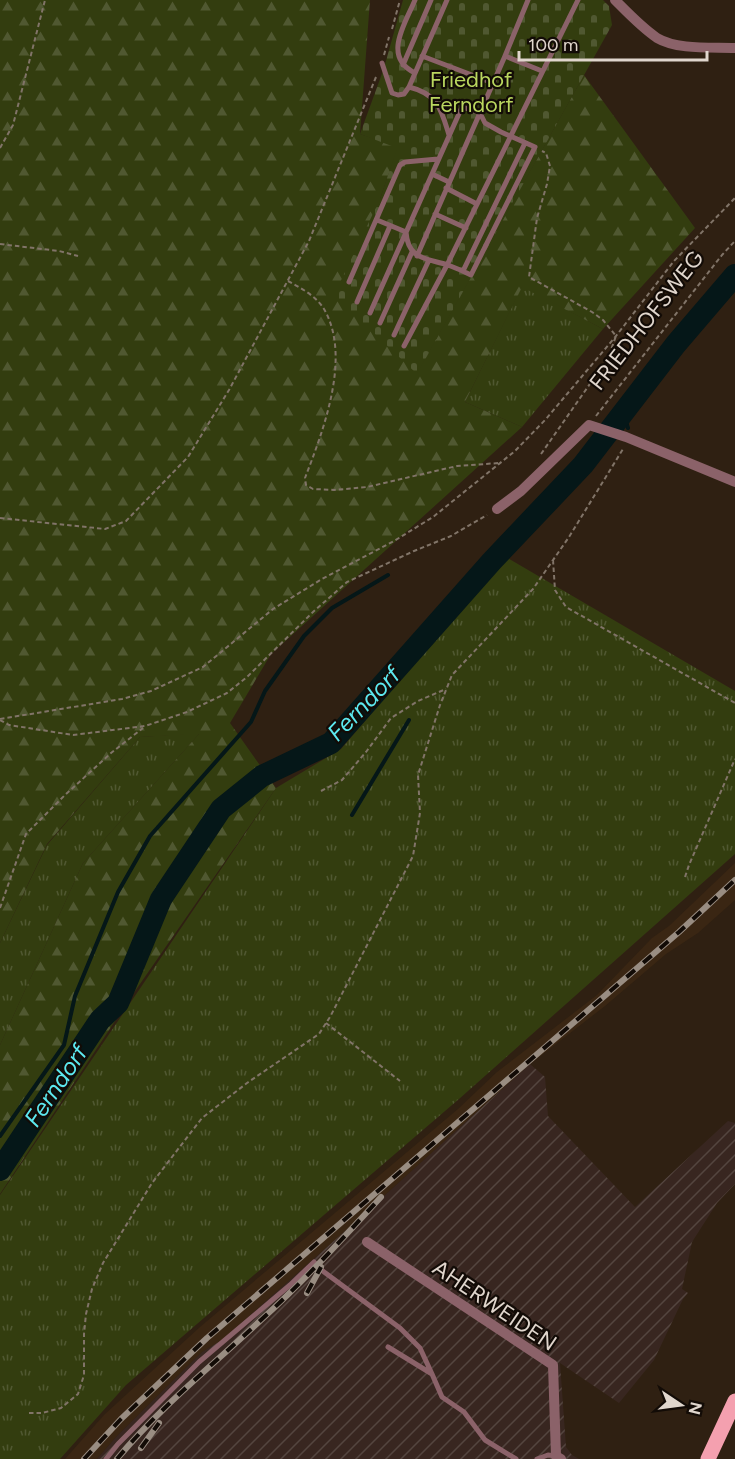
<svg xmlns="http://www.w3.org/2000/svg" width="735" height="1459" viewBox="0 0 735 1459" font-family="Figtree,sans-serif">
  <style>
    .built { fill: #3a2613 }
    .industrial { fill: url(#industrial-furrows) }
    .grass { fill: url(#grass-tufts) }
    .forest { fill: url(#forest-firs) }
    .cemetery { fill: url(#cemetery-stones) }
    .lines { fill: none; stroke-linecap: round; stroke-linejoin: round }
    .stream { stroke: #051718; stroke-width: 4 }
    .river { stroke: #051718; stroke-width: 22 }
    .path { stroke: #817468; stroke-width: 2; stroke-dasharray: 4.5 3; stroke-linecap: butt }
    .service { stroke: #8b6269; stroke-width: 5 }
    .minor { stroke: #8b6269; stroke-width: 10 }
    .primary { stroke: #f4a0af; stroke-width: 15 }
    .rail-casing { stroke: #998d82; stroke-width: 6 }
    .rail { stroke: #120b06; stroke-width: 4; stroke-dasharray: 11; stroke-linecap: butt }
    .labels { text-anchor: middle; stroke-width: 4.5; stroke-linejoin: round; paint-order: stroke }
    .park-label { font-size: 22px; fill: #bad75f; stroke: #120b06 }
    .street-label { font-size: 22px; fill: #e0d6cd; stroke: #120b06 }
    .water-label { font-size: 24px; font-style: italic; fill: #5ce8ef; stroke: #120b06 }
  </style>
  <defs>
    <pattern id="industrial-furrows" width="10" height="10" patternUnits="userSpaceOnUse" patternTransform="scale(1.5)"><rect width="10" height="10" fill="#382620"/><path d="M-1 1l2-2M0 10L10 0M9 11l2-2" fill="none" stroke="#54453f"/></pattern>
    <pattern id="grass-tufts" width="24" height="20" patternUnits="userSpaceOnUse" patternTransform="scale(1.5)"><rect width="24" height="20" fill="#333d0f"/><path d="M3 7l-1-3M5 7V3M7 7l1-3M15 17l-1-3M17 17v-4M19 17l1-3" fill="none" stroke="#505831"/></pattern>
    <pattern id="forest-firs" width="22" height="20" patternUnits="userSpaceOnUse" patternTransform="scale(1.5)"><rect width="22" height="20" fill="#333d0f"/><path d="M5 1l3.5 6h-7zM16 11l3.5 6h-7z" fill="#505831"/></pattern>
    <pattern id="cemetery-stones" width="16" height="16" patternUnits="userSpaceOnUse" patternTransform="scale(1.5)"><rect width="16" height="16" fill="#333d0f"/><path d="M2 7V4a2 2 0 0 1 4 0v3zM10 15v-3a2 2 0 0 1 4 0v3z" fill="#505831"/></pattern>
  </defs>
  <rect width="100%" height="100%" fill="#2f2012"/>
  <path class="built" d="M735 863V900L698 933 666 954 605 1006 530 1064 353 1224 222 1340 202 1352 117 1436 97 1459H65L104 1415 200 1327 458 1109 497 1072 597 995 652 938 669 926Z"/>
  <path class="industrial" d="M530 1064 545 1077 548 1116 635 1207 728 1121 735 1123V1184L717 1203 692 1242 682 1289 688 1293 683 1299 654 1360 619 1403 560 1363 566 1447 572 1455 579 1459H97L117 1436 202 1352 222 1340 353 1224Z"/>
  <path class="grass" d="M522 286 603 329 522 427 465 402Z
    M506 557 735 691V854L459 1099 126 1385 60 1459H0V1195L276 788 341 749Z
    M200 733 83 863 0 1045V943L47 845 140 737Z"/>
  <path class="forest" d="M0 0H370L360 134 398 147 380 199 417 373 584 75 695 228 603 329 522 287 465 402 522 427 271 654 230 723 276 788 133 994 0 1194V1045L83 863 199 734 140 737 47 844 0 943Z"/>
  <path class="cemetery" d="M403 0H603L609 6 612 25 417 374 334 295 380 199 397 148 360 134 384 68Z"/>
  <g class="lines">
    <path class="stream" d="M623 413 628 428
      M352 815 409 720
      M0 1136 64 1045 75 996 118 892 150 836 251 722 265 691 304 636 332 608 388 575"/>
    <path class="river" d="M0 1170 100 1020 118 1003 161 899 221 809 262 776 331 743 492 561 583 465 676 344 735 275"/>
    <path class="path" d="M392 29 400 0
      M384 55 389 37
      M0 148 13 125 45 0
      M0 244 59 251 78 256
      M288 281C301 288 316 296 324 309 352 357 323 431 305 478L306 485 313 489 334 490 367 487 457 466 499 463
      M596 416 722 255 735 241
      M541 454 608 358 616 336 603 320 592 312 529 277 537 218 547 184 550 166 546 153 542 151
      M0 518 105 529 126 521 188 457 229 390 309 241 376 77
      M553 560 555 590 566 607 735 703
      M0 719 122 699 151 691 203 667 273 609 322 579 394 541 433 517 515 451 546 419 616 336 674 261 735 198
      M0 720 9 725 73 735 145 726 187 712 227 693 247 677 313 612 347 582 414 551 451 536 487 515
      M321 791 342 780 366 752 391 718 418 701 446 689
      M685 877 689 865 735 759
      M0 908 26 834 65 795 111 753 143 728
      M326 1023 400 1081
      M29 1413H42L61 1408 78 1394 84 1375V1334L86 1314 92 1289 103 1263 152 1183 202 1118 247 1083 319 1034 330 1017 413 856 420 813 418 775 440 705 452 675 533 589 569 537 623 449"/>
    <path class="service" d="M422 56 493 83
      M505 56 542 71
      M382 63 392 93 398 95 404 94 409 87 447 0
      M403 65 431 0
      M415 73C382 57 405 24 415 0
      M409 87C438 94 441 109 449 135
      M432 174 449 182
      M446 188 477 204
      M435 214 466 228
      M377 220 406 232C408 260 426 258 448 265 456 268 463 271 471 275L535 147 501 132 485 123 480 113
      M417 256 505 56 528 0
      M463 271 525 143
      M349 282 400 165 405 162 438 159
      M357 302 390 226
      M370 313 462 107 480 113
      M380 323 412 252
      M394 335 429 260
      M404 346 447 265 578 0
      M388 1347 432 1374 442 1397 464 1412 485 1440 516 1459
      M106 1459 118 1444 199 1362 290 1285 314 1262 320 1269 400 1328 420 1348 432 1374
      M537 1459 548 1455 556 1456"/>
    <path class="minor" d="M615 0C628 13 641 27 657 38 677 50 712 47 735 48
      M497 509 521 491 589 425 626 437 735 482
      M367 1242 553 1365 556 1456 561 1459"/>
    <path class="primary" d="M708 1459 735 1401"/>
    <g class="rail-casing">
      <path id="rail" d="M307 1293 321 1267
        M141 1448 159 1423
        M84 1459 121 1419 207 1338 679 932 735 880
        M117 1459C160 1407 213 1365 262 1319 304 1281 342 1239 381 1197"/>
    </g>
    <use href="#rail" class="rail"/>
  </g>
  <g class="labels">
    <g class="park-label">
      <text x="471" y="87">Friedhof<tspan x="471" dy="25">Ferndorf</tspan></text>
    </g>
    <g class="street-label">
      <text transform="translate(646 320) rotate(-52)" y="8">FRIEDHOFSWEG</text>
      <text transform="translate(495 1305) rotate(34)" y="8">AHERWEIDEN</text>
    </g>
    <g class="water-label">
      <text transform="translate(364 704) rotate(-46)" y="8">Ferndorf</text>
      <text transform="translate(56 1086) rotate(-56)" y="8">Ferndorf</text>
    </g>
  </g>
  <g transform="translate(681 1405) rotate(103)" stroke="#120b06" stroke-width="4.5" paint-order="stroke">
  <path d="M0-4.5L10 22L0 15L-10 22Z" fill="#e0d6cd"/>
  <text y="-9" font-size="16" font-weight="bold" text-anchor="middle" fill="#e0d6cd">N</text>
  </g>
  <path d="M519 51v9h188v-9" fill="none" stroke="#e0d6cd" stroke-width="3"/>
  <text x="528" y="51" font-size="18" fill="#e0d6cd" stroke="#120b06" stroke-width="4.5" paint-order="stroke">100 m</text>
</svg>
